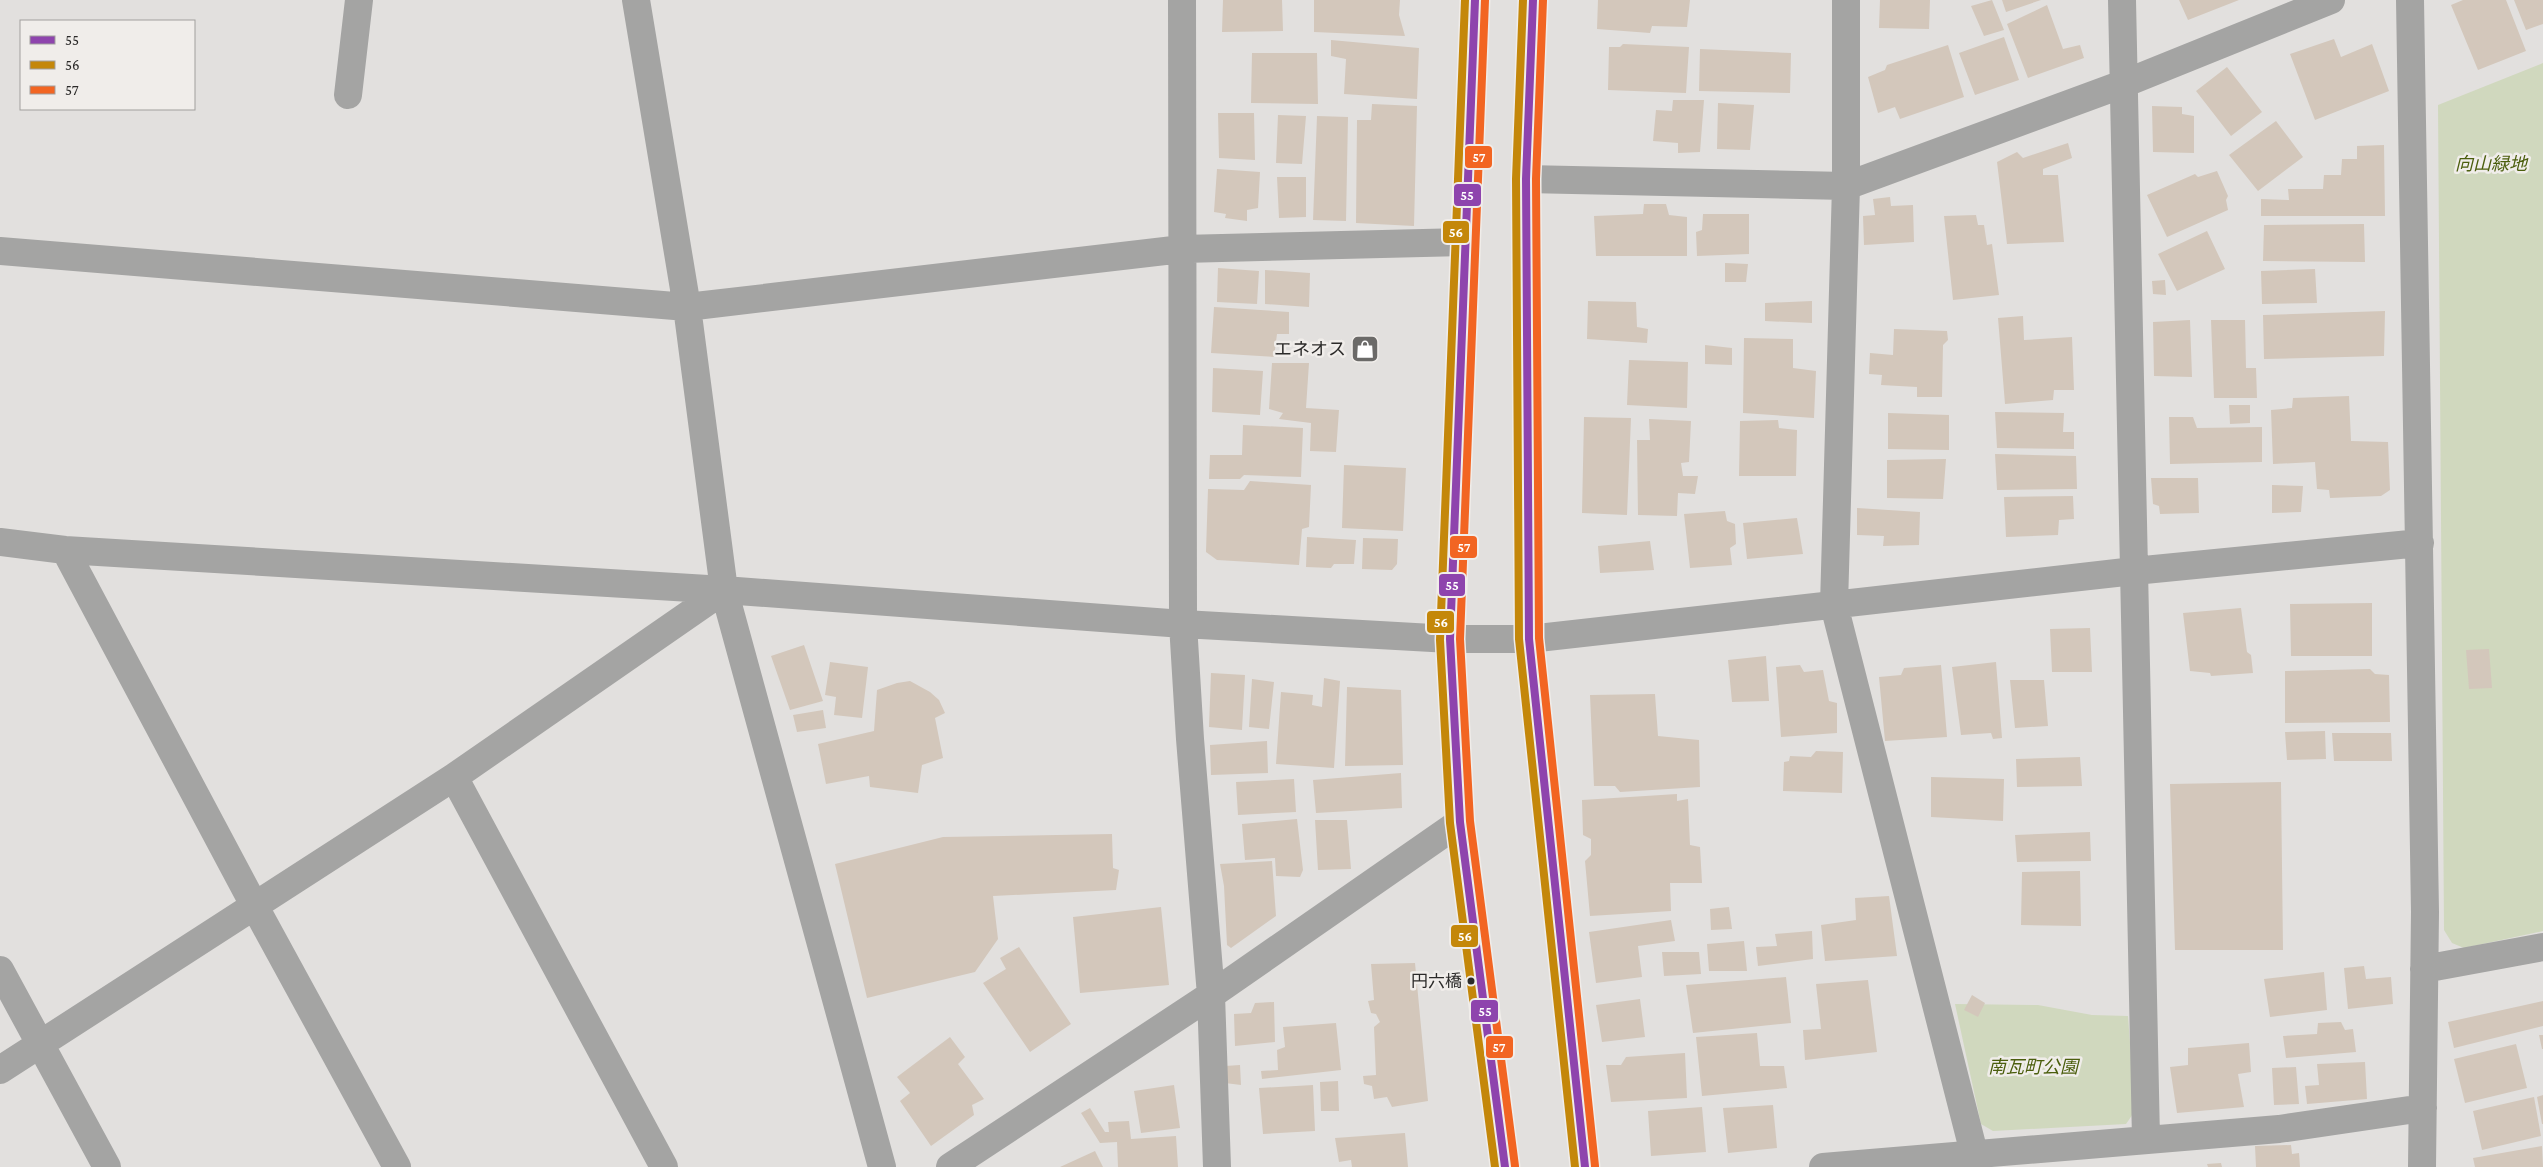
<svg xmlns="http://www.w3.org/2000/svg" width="2543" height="1167" viewBox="0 0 2543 1167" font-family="'Crimson Pro','Noto Sans JP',serif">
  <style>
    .green { fill: #d0d8be }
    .building { fill: #d3c7bb }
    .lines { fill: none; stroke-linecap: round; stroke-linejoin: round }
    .minor { stroke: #a4a4a3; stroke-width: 28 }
    .highway { stroke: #a2a1a2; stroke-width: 28 }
    .bus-1-casing { stroke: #f0edea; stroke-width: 11 }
    .bus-2-casing { stroke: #f0edea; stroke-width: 11 }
    .bus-3-casing { stroke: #f0edea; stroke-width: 11 }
    .bus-1 { stroke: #8e44ad; stroke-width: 8 }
    .bus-2 { stroke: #c4870a; stroke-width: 8 }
    .bus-3 { stroke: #f26522; stroke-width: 8 }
    .bus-dot { fill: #2b2a29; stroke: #f0edea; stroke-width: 2 }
    .labels { text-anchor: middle; stroke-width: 5; stroke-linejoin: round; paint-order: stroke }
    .bus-label { font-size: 17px; fill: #2b2a29; stroke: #f0edea; text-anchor: end }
    .park-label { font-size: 18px; font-style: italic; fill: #4b5e0d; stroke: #f0edea }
    .poi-label { font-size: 18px; fill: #2b2a29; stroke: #f0edea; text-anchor: end }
    .line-badge { stroke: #f0edea; stroke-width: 2 }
    .badge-label { font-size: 14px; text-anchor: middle; font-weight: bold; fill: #fff }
  </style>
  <rect width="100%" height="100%" fill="#e2e0de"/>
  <path class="green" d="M2543 63V931L2464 948 2452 943 2444 930 2438 105Z
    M1955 1004 2038 1005 2092 1015 2128 1016 2135 1111 2126 1124 1993 1131 1981 1124Z"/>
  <path class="building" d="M1223 0H1282L1283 31 1222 32Z
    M1314 0H1400L1399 15 1405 36 1314 32Z
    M1598 0H1690L1687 27 1652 26 1650 33 1597 29Z
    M1880 0H1930L1929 29 1879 28Z
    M1992 0 2004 30 1984 36 1971 6Z
    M2002 0H2041L2006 12Z
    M2179 0H2239L2188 20Z
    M2463 0H2506L2526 51 2478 70 2451 5Z
    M2514 0H2543V24L2526 30Z
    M2047 5 2063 49 2080 45 2084 58 2028 78 2007 24Z
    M2004 37 2019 80 1975 95 1959 53Z
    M2334 39 2341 57 2372 44 2389 91 2315 120 2290 54Z
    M1331 40 1419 48 1417 99 1344 94 1346 59 1331 56Z
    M1623 44 1689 47 1686 93 1608 90 1609 47H1620Z
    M1948 45 1964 97 1900 119 1895 107 1878 113 1868 77 1885 70 1887 65Z
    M1700 49 1791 53 1790 93 1699 91Z
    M1252 53H1317L1318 104 1251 103Z
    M2227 67 2262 112 2231 136 2196 91Z
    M1673 100H1704L1700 152 1678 153V143L1653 141 1656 110 1672 111Z
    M1718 103 1754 105 1750 150 1717 149Z
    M1372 104 1417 106 1414 226 1356 223 1357 120H1371Z
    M2152 106 2182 107V114L2194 116V153L2153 152Z
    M1218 113H1254L1255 160 1219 158Z
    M1278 115 1306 116 1302 164 1276 163Z
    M1317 116 1348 117 1346 221 1313 220Z
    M2276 121 2303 157 2258 191 2229 155Z
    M2068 143 2072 158 2043 169V175H2058L2064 242 2007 244 1997 162 2017 152 2023 158Z
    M2384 145 2385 216H2261V199L2289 200 2288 189H2323L2324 175H2341L2342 159H2357V146Z
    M1217 169 1260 172 1258 208 1247 210V221L1225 218 1226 214 1214 212Z
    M2217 171 2228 196 2226 200 2228 210 2167 237 2147 195 2195 174 2198 177Z
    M1277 177H1306V217L1279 218Z
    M1890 197 1891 206 1913 205 1914 242 1864 245 1863 216 1875 215 1873 199Z
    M1644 204H1666L1669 215 1687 217V256H1596L1594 216 1643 214Z
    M1703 214H1749V254L1697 256 1696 232 1702 230Z
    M1976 215 1978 225H1984L1987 245 1992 244 1999 295 1953 300 1944 216Z
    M2364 224 2365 262 2263 261 2264 225Z
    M2207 231 2225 269 2177 291 2158 254Z
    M1725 263 1748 264 1746 282H1725Z
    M1218 268 1259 271 1257 304 1217 302Z
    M2315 269 2317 303 2262 304 2261 271Z
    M1265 270 1310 273 1309 307 1265 304Z
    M2165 280 2166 295 2153 294 2152 281Z
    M1588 301 1636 302 1637 327 1648 329 1647 343 1587 339Z
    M1812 301V323L1765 321V303Z
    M1214 307 1289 312V334H1277L1274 357 1211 353Z
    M2385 311 2384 356 2264 359 2263 315Z
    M2023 316 2024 340 2072 337 2074 390H2054L2053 400 2005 404 1998 318Z
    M2190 320 2192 377 2154 376 2153 322Z
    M2211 320H2245L2246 368H2256L2257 398H2214Z
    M1894 329 1947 331 1948 340 1943 345 1942 397H1917V387L1881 385 1882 375 1869 374 1870 353 1893 355Z
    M1744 338 1793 339V368L1816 371 1814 418 1743 413Z
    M1705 345 1732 348V365L1705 364Z
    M1629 360 1688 362 1687 408 1627 405Z
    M1272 363H1309L1306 408 1339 410 1336 452 1310 451 1311 423 1279 419 1283 413 1269 409Z
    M1213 368 1263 371 1260 415 1212 412Z
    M2349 396 2351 441 2388 442 2390 490 2381 496 2330 498 2329 490 2317 489 2315 462 2273 464 2271 410 2292 408 2293 398Z
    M2229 405H2250V423L2230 424Z
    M1995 412 2064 413 2063 432H2074V449L1997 448Z
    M1888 413 1949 415V450L1888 449Z
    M1584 417 1631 418 1627 515 1582 513Z
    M2169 417H2193L2197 428 2262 427V462L2170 464Z
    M1649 419 1691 421 1689 462 1681 463 1683 476H1698L1695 494 1678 493 1677 516 1638 515 1637 440H1650Z
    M1778 420 1779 428 1797 430 1796 476H1739L1740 421Z
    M1243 425 1303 428 1301 477 1244 475 1240 479H1209L1210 455H1242Z
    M1995 454 2076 456 2077 489 1997 490Z
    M1946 459 1943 499 1887 498V460Z
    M1344 465 1406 468 1403 531 1342 528Z
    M2151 478H2198L2199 513 2160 514 2159 506 2153 504Z
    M1250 481 1311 485 1309 527 1302 529 1299 565 1217 560 1206 552 1208 489 1244 490Z
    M2272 485 2303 486 2301 512 2272 513Z
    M2073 496 2074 519 2059 520 2058 535 2006 537 2004 497Z
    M1857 508 1920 512 1919 545 1883 546 1884 536 1857 535Z
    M1725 511 1727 521 1735 524 1736 544 1730 548 1732 565 1690 568 1684 514Z
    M1797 518 1803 554 1747 559 1743 523Z
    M1307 537 1356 540 1354 564H1334L1331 568 1306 567Z
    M1363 538 1398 539 1397 564 1392 570 1362 569Z
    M1650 541 1654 570 1600 573 1598 546Z
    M2372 603V656H2291L2290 604Z
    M2241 608 2247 652 2251 655 2253 673 2211 676 2210 673 2190 671 2183 613Z
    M2090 628 2092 672H2052L2050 629Z
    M804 645 823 701 790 710 771 656Z
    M2489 649 2492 688 2469 689 2466 650Z
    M1766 656 1769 701 1732 702 1728 660Z
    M830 662 868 667 862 718 834 715 836 697 825 695Z
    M1996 662 2002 738 1993 739 1991 733 1961 735 1952 667Z
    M1800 665 1804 672 1823 670 1829 701 1837 703V733L1781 737 1776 667Z
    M1941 665 1947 737 1885 741 1879 677 1901 675 1904 668Z
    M2370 669 2375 674 2389 675 2390 722 2285 723V671Z
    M1211 673 1245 675 1242 730 1209 727Z
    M1324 678 1340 681 1334 768 1276 764 1281 692 1313 695 1312 705 1322 707Z
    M1252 679 1274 682 1269 729 1249 727Z
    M2010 680H2044L2048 726 2015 728Z
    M910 681 930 692 939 700 945 713 935 718 943 758 922 765 918 793 870 787 869 776 826 784 818 744 874 731 877 690 897 683Z
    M1347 687 1401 690 1403 765 1345 766Z
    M1655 694 1658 736 1699 740 1700 787 1620 792 1615 786H1594L1590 695Z
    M823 710 826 728 797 732 793 715Z
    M2325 731 2326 759 2287 760 2285 732Z
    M2332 733H2391L2392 761H2334Z
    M1267 741 1268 773 1211 775 1210 745Z
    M1816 751 1843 752 1842 793 1783 791 1784 762 1789 761 1790 756 1811 757Z
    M2080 757 2082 786 2017 787 2016 759Z
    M1401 773 1402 808 1316 813 1313 780Z
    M1931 777 2004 779 2003 821 1931 817Z
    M1294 779 1296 812 1238 815 1236 782Z
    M2281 782 2283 950H2175L2170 784Z
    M1677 794V801L1688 799 1690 845 1700 847 1702 883H1670L1671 911 1590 916 1585 861 1591 855V839L1583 835 1582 800Z
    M1297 819 1303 870 1300 877 1276 876 1275 858 1245 860 1242 824Z
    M1315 820H1347L1351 869 1318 870Z
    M2090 832 2091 861 2017 862 2015 835Z
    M1112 834 1113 868 1119 870 1116 890 993 896 998 939 975 972 867 998 835 864 943 837Z
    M1272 861 1276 916 1231 948 1227 945 1224 886 1220 864Z
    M2080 871 2081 926 2021 925 2022 872Z
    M1889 896 1897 956 1825 961 1821 925 1856 920 1855 898Z
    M1161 907 1169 985 1080 993 1073 917Z
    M1729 907 1732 929 1711 930 1710 909Z
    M1671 920 1675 941 1638 946 1642 977 1596 983 1589 932Z
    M1812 931 1813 959 1758 966 1756 947 1777 946 1775 934Z
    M1744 941 1747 971H1709L1707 944Z
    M1019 947 1071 1024 1030 1052 983 983 1006 969 1000 958Z
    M1662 952H1699L1701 974 1664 976Z
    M1415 963 1428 1101 1392 1107 1387 1097 1374 1099 1372 1086 1364 1084 1363 1076 1376 1075 1374 1027 1380 1022 1376 1014 1371 1013 1368 1001 1374 1000 1371 964Z
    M2364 966 2366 979 2391 977 2393 1004 2348 1009 2344 968Z
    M2324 972 2327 1010 2270 1017 2264 979Z
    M1786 977 1791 1023 1693 1033 1686 985Z
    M1868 980 1877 1052 1805 1060 1803 1030 1821 1029 1816 984Z
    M1972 995 1985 1003 1978 1017 1964 1010Z
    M1640 999 1645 1037 1602 1042 1596 1005Z
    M2543 1001V1026L2454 1048 2448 1022Z
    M1274 1002 1275 1042 1235 1046 1234 1014 1251 1013 1255 1003Z
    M2341 1022 2345 1030 2353 1029 2356 1052 2286 1058 2283 1036 2317 1034 2318 1023Z
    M1336 1023 1341 1070 1262 1079 1261 1071 1278 1070 1277 1050 1285 1047 1283 1027Z
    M1757 1033 1760 1066H1784L1787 1088 1702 1096 1696 1037Z
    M2539 1035H2543V1049H2542Z
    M950 1037 965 1057 958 1064 984 1099 972 1105 974 1115 931 1146 900 1101 910 1093 897 1077Z
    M2249 1043 2251 1072 2238 1074 2244 1107 2177 1113 2170 1067 2188 1065V1048Z
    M2516 1044 2527 1088 2465 1103 2454 1059Z
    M1685 1053 1687 1098 1611 1102 1606 1065H1621L1626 1057Z
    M2365 1062 2367 1099 2307 1104 2305 1086 2319 1085 2317 1064Z
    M1240 1065 1241 1085 1225 1083V1066Z
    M2296 1067 2299 1104 2274 1105 2272 1068Z
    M1338 1081 1339 1111H1321L1320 1082Z
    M1174 1085 1180 1128 1141 1133 1134 1091Z
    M1313 1085 1315 1131 1263 1134 1259 1088Z
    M2543 1095V1124H2542L2537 1097Z
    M2534 1097 2541 1136 2482 1150 2473 1111Z
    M1773 1105 1777 1148 1728 1153 1723 1108Z
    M1702 1107 1706 1152 1651 1156 1648 1111Z
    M1090 1108 1105 1132H1109L1108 1122 1129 1121 1131 1139 1176 1136 1178 1167H1118L1117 1142 1100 1143 1081 1113Z
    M1405 1133 1408 1167H1352L1351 1160 1339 1162 1335 1138Z
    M2291 1145 2292 1154 2299 1153 2300 1167H2256L2255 1146Z
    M2542 1146 2543 1167H2475L2473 1158Z
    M1095 1151 1103 1167H1060Z
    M2221 1163 2222 1167H2208L2207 1164Z"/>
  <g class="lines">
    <path class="minor" d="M636 0 687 307 724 590 882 1167
      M1182 0 1183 624 1190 739 1211 995 1217 1167
      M1846 0V186L1834 605 1974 1153 1976 1167
      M2122 0 2146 1139
      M2410 0 2425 912 2422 1167
      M348 95 359 0
      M1526 179 1846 186 2123 84 2331 0
      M0 251 687 307 1182 249 1464 242
      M0 542 65 550 724 590 1183 624 1450 639H1529L2134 571 2420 543
      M65 550 254 905 397 1167
      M454 777 664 1167
      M2424 969 2543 947
      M0 970 107 1167
      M0 1070 454 777 724 590
      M950 1167 1211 995 1460 822
      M1823 1167 2279 1129 2423 1108"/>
    <path class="highway" d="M1475 0 1450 639 1460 822 1505 1167
      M1533 0 1526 179 1529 639 1585 1167"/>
    <g class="bus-1-casing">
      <path id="bus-1" d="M1475 0 1450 639 1460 822 1505 1167
        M1533 0 1526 179 1529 639 1585 1167"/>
    </g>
    <g class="bus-2-casing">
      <path id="bus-2" d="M1465 0 1440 640 1450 823 1495 1167
        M1523 0 1516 179 1519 639 1575 1167"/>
    </g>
    <g class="bus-3-casing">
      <path id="bus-3" d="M1485 0 1460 639 1470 821 1515 1166
        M1543 0 1536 179 1539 638 1595 1166"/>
    </g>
    <use href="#bus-1" class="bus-1"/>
    <use href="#bus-2" class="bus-2"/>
    <use href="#bus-3" class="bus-3"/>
  </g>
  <defs>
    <g id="shop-square" transform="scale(1.4375)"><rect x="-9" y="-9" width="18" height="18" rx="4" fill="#6b6a68" stroke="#f0edea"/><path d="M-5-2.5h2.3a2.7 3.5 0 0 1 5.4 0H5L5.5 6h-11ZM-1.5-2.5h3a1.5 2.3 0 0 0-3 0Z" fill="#fff"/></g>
  </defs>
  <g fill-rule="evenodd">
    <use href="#shop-square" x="1365" y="349"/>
  </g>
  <circle class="bus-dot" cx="1471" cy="981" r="4.5"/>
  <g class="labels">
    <g class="bus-label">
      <text x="1462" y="987">円六橋</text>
    </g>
    <g class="park-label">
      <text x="2491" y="170">向山緑地</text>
      <text x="2033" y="1073">南瓦町公園</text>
    </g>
    <g class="poi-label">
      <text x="1346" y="355">エネオス</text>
    </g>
  </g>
  <g class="line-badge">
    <rect x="1464" y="145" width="29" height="24" rx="5" fill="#f26522"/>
    <rect x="1453" y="183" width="29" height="24" rx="5" fill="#8e44ad"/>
    <rect x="1442" y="220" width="28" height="24" rx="5" fill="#c4870a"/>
    <rect x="1449" y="535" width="29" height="24" rx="5" fill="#f26522"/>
    <rect x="1438" y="573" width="28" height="24" rx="5" fill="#8e44ad"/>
    <rect x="1426" y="610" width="29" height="24" rx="5" fill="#c4870a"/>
    <rect x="1450" y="924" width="29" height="24" rx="5" fill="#c4870a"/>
    <rect x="1470" y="999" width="29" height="24" rx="5" fill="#8e44ad"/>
    <rect x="1485" y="1035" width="29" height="24" rx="5" fill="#f26522"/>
  </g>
  <g class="badge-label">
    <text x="1479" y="162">57</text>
    <text x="1467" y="200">55</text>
    <text x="1456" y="237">56</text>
    <text x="1464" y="552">57</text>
    <text x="1452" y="590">55</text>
    <text x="1441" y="627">56</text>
    <text x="1465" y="941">56</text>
    <text x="1485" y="1016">55</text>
    <text x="1499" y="1052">57</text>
  </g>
  <rect x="20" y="20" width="175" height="90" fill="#f0edea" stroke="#a19f9d"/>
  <rect x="30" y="36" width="25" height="8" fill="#8e44ad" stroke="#a19f9d"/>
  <text x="65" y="45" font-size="15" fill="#2b2a29">55</text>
  <rect x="30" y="61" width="25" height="8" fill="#c4870a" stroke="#a19f9d"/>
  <text x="65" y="70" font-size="15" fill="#2b2a29">56</text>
  <rect x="30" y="86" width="25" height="8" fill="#f26522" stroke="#a19f9d"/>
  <text x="65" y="95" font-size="15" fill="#2b2a29">57</text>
</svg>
